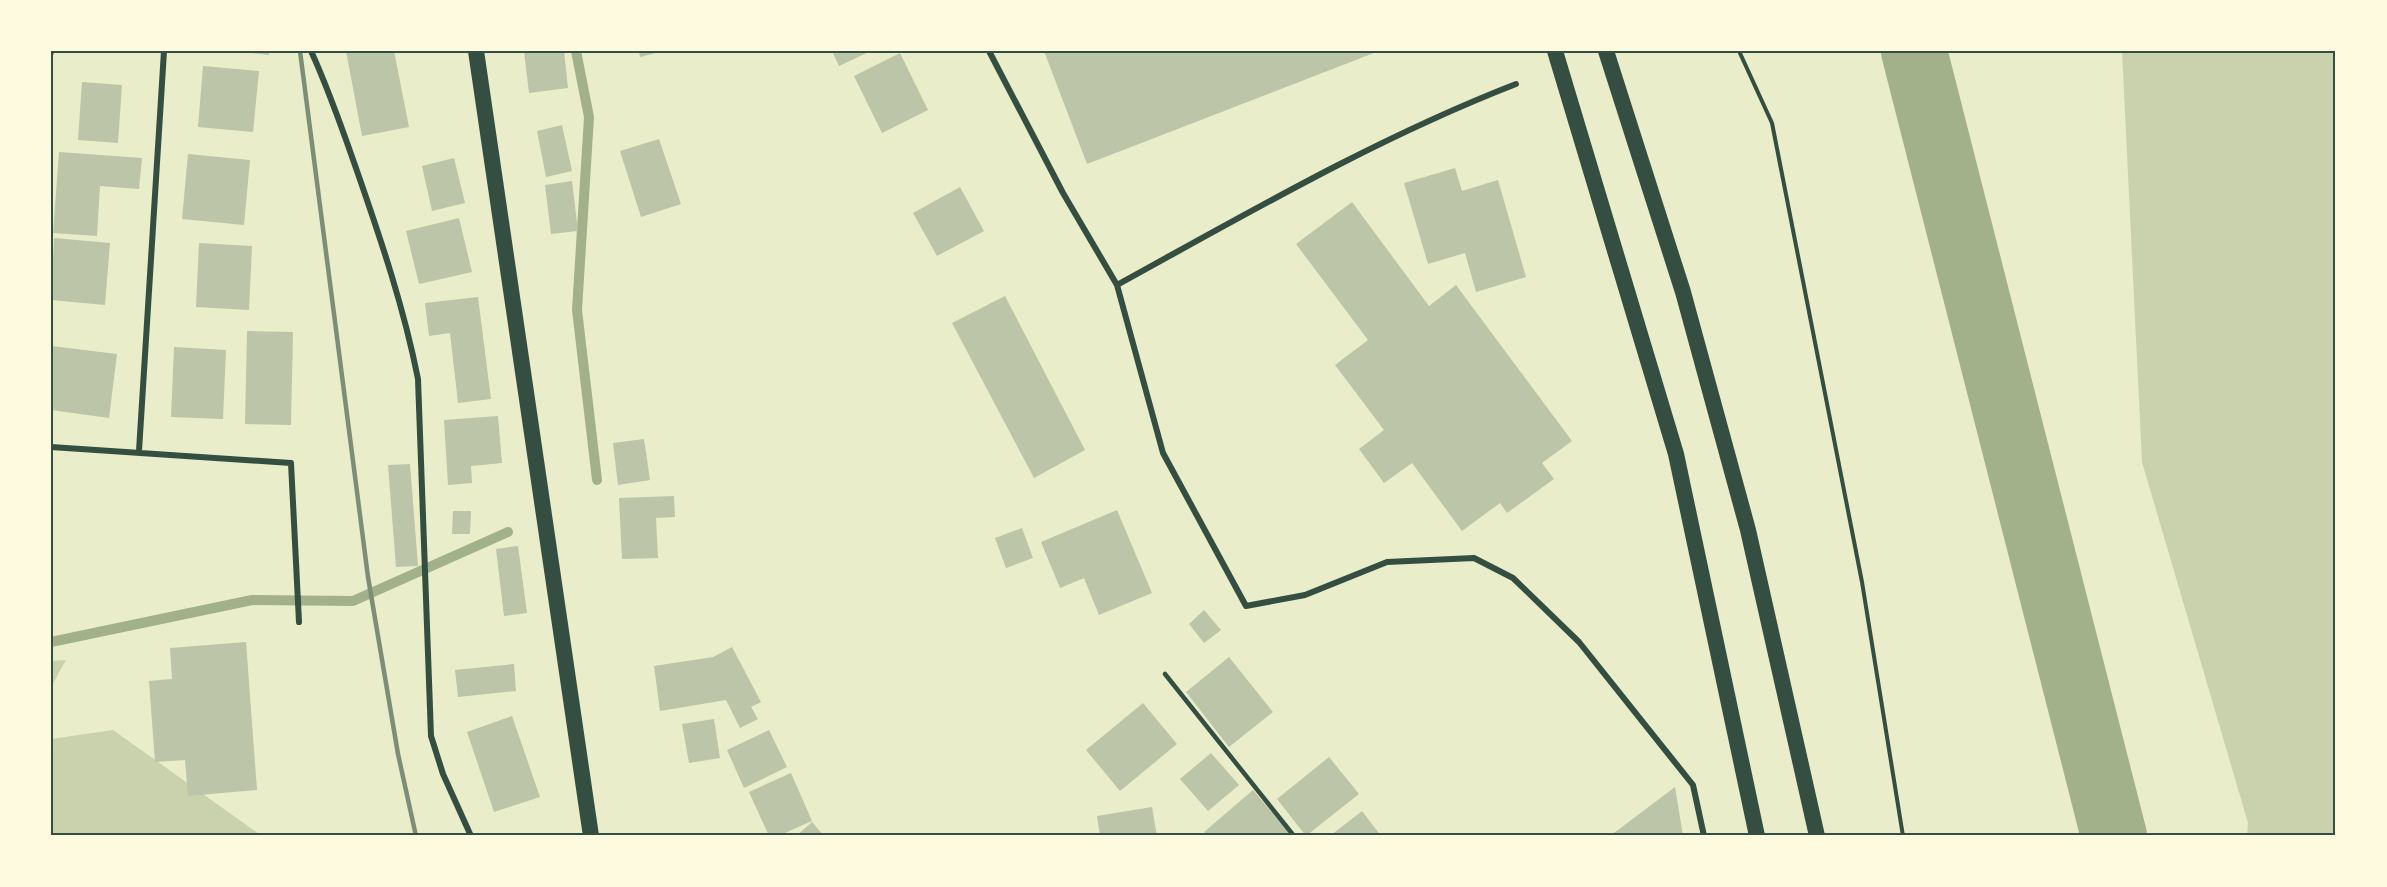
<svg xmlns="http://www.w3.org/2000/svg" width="2387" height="887" viewBox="0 0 2387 887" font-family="'Titillium Web',sans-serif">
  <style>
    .green { fill: #cad2ad }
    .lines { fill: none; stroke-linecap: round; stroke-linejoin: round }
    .stream { stroke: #a3b18a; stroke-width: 10 }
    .river { stroke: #a3b18a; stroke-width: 66 }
    .building { fill: #bcc5a7 }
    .path { stroke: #344e41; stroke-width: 4 }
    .service { stroke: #344e41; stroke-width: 4.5 }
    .minor { stroke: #344e41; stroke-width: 6 }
    .trunk { stroke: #344e41; stroke-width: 16 }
    .rail { stroke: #7c8e77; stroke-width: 4.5 }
    .neatline { fill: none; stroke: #344e41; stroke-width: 2 }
  </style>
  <rect width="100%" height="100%" fill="#e9edc9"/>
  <path class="green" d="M2122 51H2336V836H2247L2248 823 2142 462Z
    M66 660 51 687V661Z
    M113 730 262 836H51V739Z"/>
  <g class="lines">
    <path class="stream" d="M576 51 589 117 577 310 597 480
      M51 642 252 600 353 601 508 532"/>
    <path class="river" d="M1914 51 2114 836"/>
  </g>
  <path class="building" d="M234 51H269V55Z
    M346 51H394L409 127 362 136Z
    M524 51H564L568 88 529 93Z
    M639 51H660V52L640 57Z
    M832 51H871L839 66Z
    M1044 51H1379L1087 164Z
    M900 53 928 110 882 133 854 76Z
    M203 66 259 71 253 132 198 127Z
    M82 82 122 85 118 143 78 140Z
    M562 125 572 171 546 177 537 131Z
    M659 139 681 204 641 217 620 151Z
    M59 152 142 158 139 189 100 186 97 236 53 233Z
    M188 154 250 160 244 225 182 219Z
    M454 158 465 203 432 211 422 166Z
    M1455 168 1462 191 1498 180 1526 277 1476 292 1465 253 1428 264 1404 183Z
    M572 181 578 231 551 234 545 185Z
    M960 187 984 231 937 256 913 213Z
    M1352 202 1429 306 1456 285 1572 441 1542 463 1554 479 1507 513 1500 503 1462 531 1412 463 1384 483 1359 449 1384 430 1335 365 1368 340 1296 244Z
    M459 218 472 272 419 284 406 231Z
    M54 238 110 243 105 305 51 300Z
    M199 243 252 246 249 310 196 307Z
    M1005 296 1085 450 1034 478 952 323Z
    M478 297 491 399 458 403 450 333 429 336 425 303Z
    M247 331 293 332 291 425 245 424Z
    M51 346 117 354 109 418 51 410Z
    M174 347 226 350 223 419 171 417Z
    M498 416 502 463 471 466 472 483 448 485 444 420Z
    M644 439 650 480 618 485 613 443Z
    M410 464 418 566 396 567 388 465Z
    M674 496 675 517 656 518 658 558 622 559 619 498Z
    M1117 510 1152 593 1099 615 1084 578 1060 588 1041 542Z
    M453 511H471L470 534H452Z
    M1022 528 1033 558 1006 568 995 538Z
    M518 546 527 613 504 616 496 549Z
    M1204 610 1221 630 1204 643 1189 624Z
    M246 642 257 790 188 796 185 760 155 762 149 681 172 679 170 648Z
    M732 647 761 702 751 707 758 719 740 728 726 700 660 711 654 666 713 657Z
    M1229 657 1273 712 1229 747 1186 692Z
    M514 664 516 691 458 697 455 670Z
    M1143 703 1177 744 1120 791 1086 750Z
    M512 716 540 797 494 812 467 732Z
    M714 719 720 758 689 763 682 724Z
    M769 730 787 767 744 788 727 750Z
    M1211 753 1239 785 1208 811 1180 779Z
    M1329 757 1359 794 1306 836 1277 799Z
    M791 773 812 821 778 836H769L749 792Z
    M1675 787 1683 836H1610Z
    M1253 790 1292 836H1208L1204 832Z
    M1152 807 1157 836H1100L1097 816Z
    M1362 811 1381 836H1330Z
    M812 822 824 836H796Z"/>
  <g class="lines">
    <path class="path" d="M1739 51 1772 123 1862 582 1903 836"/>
    <path class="service" d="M51 54 52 51
      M1165 674 1294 836"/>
    <path class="minor" d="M311 51C329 90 343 131 357 171 381 240 404 308 418 379L431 736 443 774 471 836
      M989 51 1063 193 1117 285 1163 453 1246 606 1305 595 1387 562 1474 558 1513 578 1579 642 1693 785 1704 836
      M1117 285C1248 213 1377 138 1516 84
      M51 447 291 463 299 622
      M139 451 164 51"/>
    <path class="trunk" d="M476 51 591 836
      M1555 51 1676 454 1757 836
      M1606 51 1683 292 1748 530 1817 836"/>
    <path class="rail" d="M300 51 368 577 398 754 416 836"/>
  </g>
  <rect width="2387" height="887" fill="none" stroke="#fefae0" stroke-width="105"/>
  <rect x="52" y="52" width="2282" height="782" class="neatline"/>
</svg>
